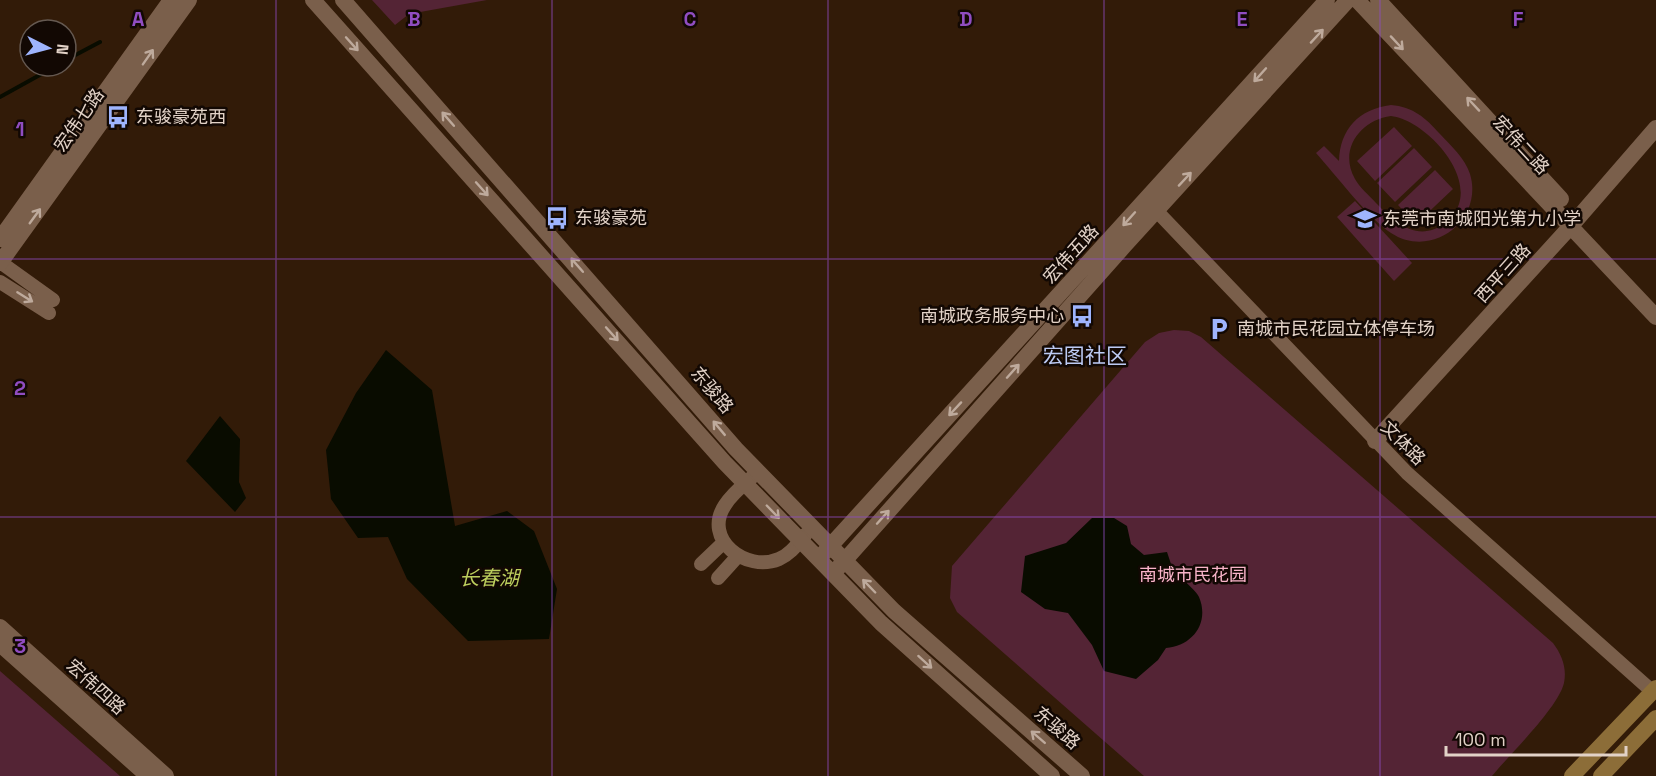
<svg xmlns="http://www.w3.org/2000/svg" width="1656" height="776" viewBox="0 0 1656 776" font-family="'Space Grotesk','Noto Sans SC',sans-serif">
  <style>
    .green { fill: #542435; fill-rule: evenodd }
    .water { fill: #090c00 }
    .lines { fill: none; stroke-linecap: round; stroke-linejoin: round }
    .stream { stroke: #090c00; stroke-width: 4 }
    .minor { stroke: #7a5f4b; stroke-width: 14 }
    .tertiary { stroke: #7a5f4b; stroke-width: 16 }
    .secondary { stroke: #8c6d38; stroke-width: 16 }
    .oneway { stroke: #beaa9c }
    .grid { fill: none; stroke: #904dc1; stroke-width: 1.5; stroke-opacity: 0.55 }
    .labels { text-anchor: middle; stroke-width: 5; stroke-linejoin: round; paint-order: stroke }
    .poi-label { font-size: 18px; fill: #e2d2c7; stroke: #120803; text-anchor: start }
    .street-label { font-size: 18px; fill: #e2d2c7; stroke: #120803 }
    .park-label { font-size: 18px; fill: #f8b3c8; stroke: #120803 }
    .water-label { font-size: 20px; font-style: italic; fill: #bcce5d; stroke: #120803 }
    .quarter-label { font-size: 21px; fill: #bccaf3; stroke: #120803 }
    .grid-label { font-size: 20px; text-anchor: middle; font-weight: bold; fill: #904dc1; stroke: #120803; stroke-width: 5; stroke-linejoin: round; paint-order: stroke }
  </style>
  <rect width="100%" height="100%" fill="#321b08"/>
  <path class="green" d="M372 0H487L409 14 395 25Z
    M1391 105C1413 107 1425 117 1440 134 1451 146 1465 158 1470 174 1484 220 1432 260 1391 233 1369 219 1335 174 1316 153L1324 146 1339 161C1340 129 1359 109 1391 105ZM1391 116C1428 120 1489 188 1446 222 1419 244 1395 223 1376 203 1369 195 1360 188 1355 179 1338 149 1361 120 1391 116Z
    M1394 127 1412 146 1375 181 1357 161Z
    M1414 148 1432 167 1395 202 1377 183Z
    M1435 170 1453 189 1416 224 1398 205Z
    M1355 201 1412 263 1394 281 1337 217Z
    M1174 330 1189 331 1201 337 1553 643C1562 655 1567 668 1564 683 1558 708 1510 754 1492 776H1144L957 612 950 598 952 566 1145 342 1159 333Z
    M0 671 120 776H0Z"/>
  <path class="water" d="M386 350 432 390 455 526 507 511 534 531 557 589 549 639 468 641 407 579 388 537 358 538 331 499 326 450 356 393Z
    M220 416 240 439 239 482 246 498 235 512 186 461Z
    M1092 518H1114L1127 526 1131 544 1144 555 1167 552 1176 579H1183C1188 585 1196 591 1199 597 1210 623 1192 646 1166 648L1158 660 1136 679 1104 671 1092 645 1068 613 1045 609 1021 592 1025 556 1066 543Z"/>
  <g class="lines">
    <path class="stream" d="M66 60 100 42
      M0 97 56 66"/>
    <path class="minor" d="M1150 204 1407 473 1653 692
      M0 262 53 300
      M0 282 49 313
      M758 472C747 482 733 492 725 505 702 539 746 573 779 559 791 554 798 543 806 534
      M701 564 723 543
      M718 578 737 557"/>
    <path class="tertiary" d="M313 0 725 463 881 623 1052 776
      M343 0 736 449 894 611 1082 776
      M1357 0 1656 317
      M1378 0 1561 199
      M0 239 171 0
      M0 263 189 0
      M1375 441 1571 226 1656 128
      M823 554 1327 0
      M838 568 1125 245 1348 0
      M0 627 166 776
      M0 644 148 776"/>
    <path class="secondary" d="M1572 776 1656 688
      M1601 776 1656 718"/>
  </g>
  <defs><path id="oneway-shaft" d="M-6 0H5M1.5-3L5.5 0L1.5 3" fill="none" stroke-width="1.6" stroke-linecap="round" stroke-linejoin="round" transform="scale(1.5)"/></defs>
  <g class="oneway">
    <use href="#oneway-shaft" transform="translate(1317 36) rotate(-47)"/>
    <use href="#oneway-shaft" transform="translate(1397 43) rotate(47)"/>
    <use href="#oneway-shaft" transform="translate(352 44) rotate(48)"/>
    <use href="#oneway-shaft" transform="translate(148 57) rotate(-55)"/>
    <use href="#oneway-shaft" transform="translate(1260 75) rotate(132)"/>
    <use href="#oneway-shaft" transform="translate(1473 104) rotate(-133)"/>
    <use href="#oneway-shaft" transform="translate(448 119) rotate(-131)"/>
    <use href="#oneway-shaft" transform="translate(1185 179) rotate(-47)"/>
    <use href="#oneway-shaft" transform="translate(482 189) rotate(48)"/>
    <use href="#oneway-shaft" transform="translate(35 216) rotate(-54)"/>
    <use href="#oneway-shaft" transform="translate(1129 219) rotate(132)"/>
    <use href="#oneway-shaft" transform="translate(577 265) rotate(-131)"/>
    <use href="#oneway-shaft" transform="translate(25 297) rotate(32)"/>
    <use href="#oneway-shaft" transform="translate(612 334) rotate(48)"/>
    <use href="#oneway-shaft" transform="translate(1013 371) rotate(-48)"/>
    <use href="#oneway-shaft" transform="translate(955 409) rotate(133)"/>
    <use href="#oneway-shaft" transform="translate(719 428) rotate(-130)"/>
    <use href="#oneway-shaft" transform="translate(773 512) rotate(46)"/>
    <use href="#oneway-shaft" transform="translate(883 517) rotate(-48)"/>
    <use href="#oneway-shaft" transform="translate(869 586) rotate(-134)"/>
    <use href="#oneway-shaft" transform="translate(925 662) rotate(42)"/>
    <use href="#oneway-shaft" transform="translate(1038 737) rotate(-139)"/>
  </g>
  <path class="grid" d="M276 0V776M552 0V776M828 0V776M1104 0V776M1380 0V776M0 259H1656M0 517H1656"/>
  <defs>
    <g id="bus-bare" transform="scale(1.8)"><path d="M-5-6H5V4H4V6H2V4H-2V6H-4V4H-5ZM-3.5-4V0h7V-4ZM-3.5 1.2v1.5H-2V1.2ZM2 1.2v1.5H3.5V1.2Z" fill="#9eb4fd" stroke="#120803" stroke-width="2.5" paint-order="stroke"/></g>
    <g id="school-bare" transform="scale(1.8)"><path d="M0-5L7-2L0 1L-7-2ZM-4 1L0 2.5L4 1V4Q0 6-4 4Z" fill="#9eb4fd" stroke="#120803" stroke-width="2.5" paint-order="stroke"/></g>
    <g id="parking-bare" transform="scale(1.8)"><path d="M-3.5-5.5H1a3.5 3.5 0 0 1 0 7H-1V5.5H-3.5ZM-1-3.4V-.6H.8a1.4 1.4 0 0 0 0-2.8Z" fill="#9eb4fd" stroke="#120803" stroke-width="2.5" paint-order="stroke"/></g>
  </defs>
  <g fill-rule="evenodd">
    <use href="#bus-bare" x="118" y="117"/>
    <use href="#bus-bare" x="557" y="218"/>
    <use href="#school-bare" x="1365" y="219"/>
    <use href="#bus-bare" x="1082" y="316"/>
    <use href="#parking-bare" x="1219" y="329"/>
  </g>
  <g class="labels">
    <g class="poi-label">
      <text x="136" y="123">东骏豪苑西</text>
      <text x="575" y="224">东骏豪苑</text>
      <text x="1383" y="225">东莞市南城阳光第九小学</text>
      <text x="1064" y="322" text-anchor="end">南城政务服务中心</text>
      <text x="1237" y="335">南城市民花园立体停车场</text>
    </g>
    <g class="street-label">
      <text transform="translate(79 120) rotate(-55)" y="6">宏伟七路</text>
      <text transform="translate(1521 145) rotate(47)" y="6">宏伟二路</text>
      <text transform="translate(1071 254) rotate(-48)" y="6">宏伟五路</text>
      <text transform="translate(1503 273) rotate(-48)" y="6">西平三路</text>
      <text transform="translate(712 390) rotate(50)" y="6">东骏路</text>
      <text transform="translate(1403 443) rotate(45)" y="6">文体路</text>
      <text transform="translate(96 687) rotate(42)" y="6">宏伟四路</text>
      <text transform="translate(1057 728) rotate(41)" y="6">东骏路</text>
    </g>
    <g class="park-label">
      <text x="1193" y="581">南城市民花园</text>
    </g>
    <g class="water-label">
      <text x="489" y="585">长春湖</text>
    </g>
    <g class="quarter-label">
      <text x="1085" y="363">宏图社区</text>
    </g>
  </g>
  <g class="grid-label">
    <text x="138" y="26">A</text>
    <text x="414" y="26">B</text>
    <text x="690" y="26">C</text>
    <text x="966" y="26">D</text>
    <text x="1242" y="26">E</text>
    <text x="1518" y="26">F</text>
    <text x="20" y="136">1</text>
    <text x="20" y="395">2</text>
    <text x="20" y="653">3</text>
  </g>
  <g transform="translate(48 48) rotate(96)"><circle r="28" fill="#120803" stroke="#655951" stroke-width="1.5"/>
  <path d="M0-4.5L10 22L0 15L-10 22Z" fill="#9eb4fd"/>
  <text y="-9" font-size="16" font-weight="bold" text-anchor="middle" fill="#e2d2c7">N</text>
  </g>
  <path d="M1446 746v9h180v-9" fill="none" stroke="#e2d2c7" stroke-width="3"/>
  <text x="1455" y="746" font-size="18" fill="#e2d2c7" stroke="#120803" stroke-width="4.5" paint-order="stroke">100 m</text>
</svg>
